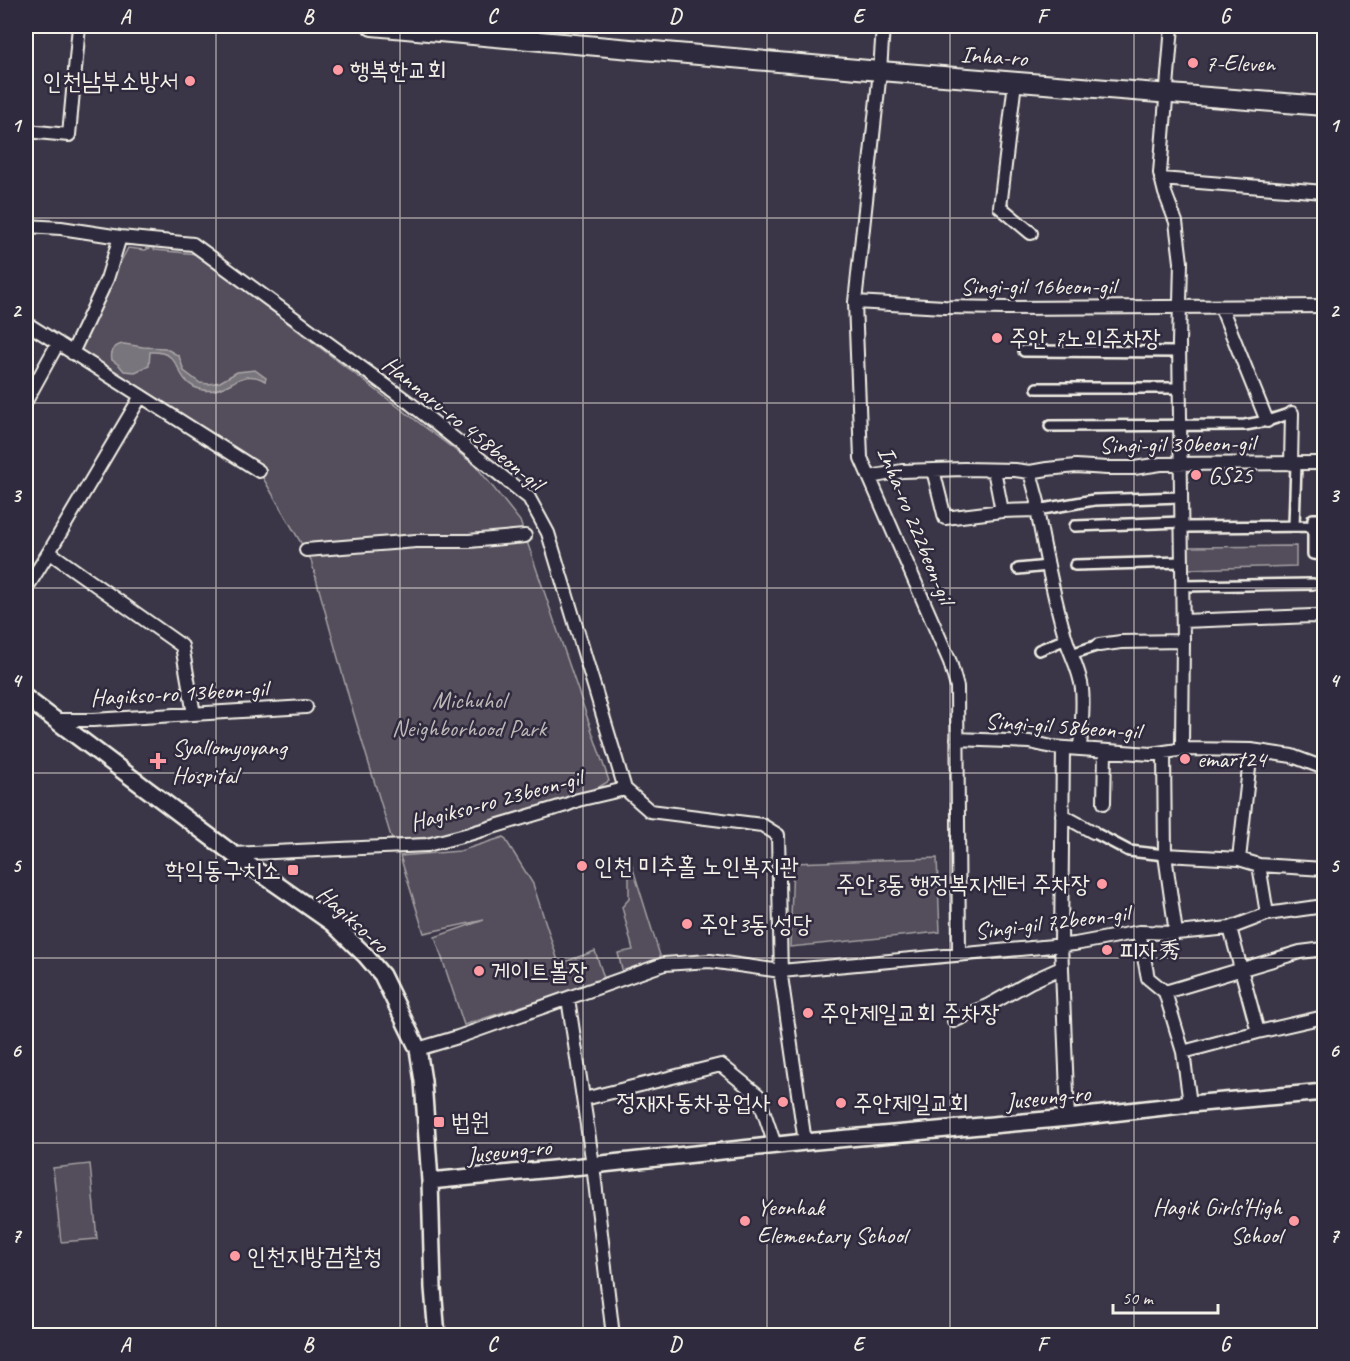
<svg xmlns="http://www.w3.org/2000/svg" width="1350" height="1361" viewBox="0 0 1350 1361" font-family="Caveat,'LXGW WenKai TC','Poor Story',sans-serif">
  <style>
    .green { fill: #534e5c; stroke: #a4a0a2; stroke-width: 1.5 }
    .water { fill: #78747b; stroke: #aaa6a7; stroke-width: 1.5 }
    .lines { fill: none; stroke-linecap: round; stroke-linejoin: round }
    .pedestrian-casing { stroke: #f4f1e8; stroke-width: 14 }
    .minor-casing { stroke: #f4f1e8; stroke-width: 16 }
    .tertiary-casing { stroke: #f4f1e8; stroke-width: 20 }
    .secondary-casing { stroke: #f4f1e8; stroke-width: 22 }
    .pedestrian { stroke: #2f2a3d; stroke-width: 9 }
    .minor { stroke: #2f2a3d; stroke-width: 12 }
    .tertiary { stroke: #2f2a3d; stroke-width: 15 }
    .secondary { stroke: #2f2a3d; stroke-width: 18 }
    .grid { fill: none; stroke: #f4f1e8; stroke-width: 1.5; stroke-opacity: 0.55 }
    .poi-dot { fill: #ff9aa2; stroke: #2f2a3d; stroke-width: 2 }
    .labels { text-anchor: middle; stroke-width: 5; stroke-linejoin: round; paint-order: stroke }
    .street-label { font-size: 24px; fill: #f4f1e8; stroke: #2f2a3d }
    .poi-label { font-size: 24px; fill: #f4f1e8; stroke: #2f2a3d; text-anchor: start }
    .park-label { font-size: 24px; fill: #bcb8b7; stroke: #2f2a3d }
    .neatline { fill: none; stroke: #f4f1e8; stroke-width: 2 }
    .grid-label { font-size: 20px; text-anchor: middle; font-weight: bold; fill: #f4f1e8 }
  </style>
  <rect width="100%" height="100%" fill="#3b3647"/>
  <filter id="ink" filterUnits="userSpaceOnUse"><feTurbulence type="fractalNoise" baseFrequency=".0167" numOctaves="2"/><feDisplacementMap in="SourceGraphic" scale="12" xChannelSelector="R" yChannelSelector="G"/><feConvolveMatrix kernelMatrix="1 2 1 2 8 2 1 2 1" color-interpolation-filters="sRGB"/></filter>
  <g filter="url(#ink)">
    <path class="green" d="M152 247 155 250 197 254 476 466 520 521 609 781 578 800 493 826 431 837 392 840 349 698 311 560 259 471 72 353 128 248 145 250Z
      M1296 546V566L1186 569V547Z
      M504 837 533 884 559 964 595 951 606 984 525 1005 464 1025 435 937 484 920 424 933 400 856 460 851Z
      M629 856 662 962 624 978 618 953 633 950 622 907 629 899Z
      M937 858 940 932 790 947 793 863Z
      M90 1164 97 1239 61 1242 53 1168Z"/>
    <path class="water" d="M124 344 143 347 165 348 179 356 184 371 200 383 209 384 220 382 237 372 255 370 266 378 265 381C237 364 226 402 194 387 174 377 182 350 150 352L149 366 135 372 124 371 119 365 112 360C110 351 114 345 124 344Z"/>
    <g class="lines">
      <g class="pedestrian-casing">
        <path id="pedestrian" d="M1024 351 1179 352
          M1037 388H1180
          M1050 426 1245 425 1267 421 1292 413
          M1037 510 1094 500 1181 497
          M1075 526 1182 522
          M1294 526 1296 464
          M1313 526V519H1324
          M1182 527 1313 526V554L1324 555
          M1075 565 1182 562
          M1018 569 1048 566
          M1183 586 1313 584
          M1039 650 1066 639
          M1071 654 1099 645
          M1093 832 1129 851 1165 855"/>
      </g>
      <g class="minor-casing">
        <path id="minor" d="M883 26 880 71 855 302 861 458 950 662 957 687 959 954
          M1172 26 1160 173 1165 193 1176 222 1181 262 1179 343 1183 641 1182 744 1185 749
          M1015 82 1000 207 1031 233
          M26 131 69 135 79 26
          M1161 179 1324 192
          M26 226 61 228 120 237 193 244 411 404 529 498 548 533 625 789 650 811 762 825 778 835 781 976 805 1142
          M855 302 944 307 1006 308 1324 306
          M1221 307 1267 421
          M26 323 259 471
          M72 353 107 279 120 237
          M26 401 58 343
          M1291 464 1292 413
          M933 470 945 518 1002 511 1037 510
          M994 470 1002 511
          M1030 472 1038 502 1037 510C1045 553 1053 595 1065 636 1070 654 1080 670 1082 689 1084 709 1081 729 1080 749
          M870 477 902 471 964 469 1015 470 1030 472 1047 469 1076 466 1107 468H1134L1161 464 1324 463
          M306 550 416 541H469L525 536
          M49 552 182 646 194 714
          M26 589 49 552 141 396
          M1183 621 1312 616 1324 617
          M1099 645 1121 642 1183 641
          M55 720H93L306 707
          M957 739 1030 742 1052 747 1151 754 1185 749 1251 750 1292 756 1324 768
          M1063 748 1061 944 1068 1118
          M1164 752 1165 855 1176 933
          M1104 803 1105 751
          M1062 815 1093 832
          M233 854 427 845 469 834 566 805 578 800 625 789
          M1165 855 1239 859 1259 865 1324 869
          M1239 859 1251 750
          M1259 865 1267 914
          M1230 928 1258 1032
          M1139 932 1148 978 1165 992 1183 1052 1190 1104
          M1165 992 1300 952 1324 949
          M568 998 593 1165 613 1336
          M954 1021 989 1005 1030 982 1061 968
          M418 1049 458 1037 664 964 710 961 781 971 1075 944 1139 932 1176 933 1230 928 1267 914 1324 906
          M1183 1052 1258 1032 1324 1017
          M584 1099 721 1065 758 1095 775 1145"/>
      </g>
      <g class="tertiary-casing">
        <path id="tertiary" d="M26 698 233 854 332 923 365 955 382 975 418 1049 423 1081 430 1181 433 1288 437 1336
          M430 1181 593 1165 805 1142 1068 1118 1190 1104 1324 1092"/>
      </g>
      <g class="secondary-casing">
        <path id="secondary" d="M372 26 880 71 1324 106"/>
      </g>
      <use href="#pedestrian" class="pedestrian"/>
      <use href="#minor" class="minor"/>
      <use href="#tertiary" class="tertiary"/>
      <use href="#secondary" class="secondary"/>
    </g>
  </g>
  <path class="grid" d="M216 26V1336M400 26V1336M583 26V1336M767 26V1336M950 26V1336M1134 26V1336M26 218H1324M26 403H1324M26 588H1324M26 773H1324M26 958H1324M26 1143H1324"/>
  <g class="poi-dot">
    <circle cx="1193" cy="63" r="6"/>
    <circle cx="338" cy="70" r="6"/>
    <circle cx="190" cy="81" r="6"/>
    <circle cx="997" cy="338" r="6"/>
    <circle cx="1196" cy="475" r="6"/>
    <circle cx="1185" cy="759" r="6"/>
    <path d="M155 752h6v6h6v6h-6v6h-6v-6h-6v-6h6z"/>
    <circle cx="582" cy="866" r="6"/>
    <rect x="287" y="864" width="12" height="12" rx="3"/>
    <circle cx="1102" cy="884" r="6"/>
    <circle cx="687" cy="924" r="6"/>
    <circle cx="1107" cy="950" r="6"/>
    <circle cx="479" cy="971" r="6"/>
    <circle cx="808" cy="1013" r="6"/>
    <circle cx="783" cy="1102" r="6"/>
    <circle cx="841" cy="1103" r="6"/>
    <rect x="433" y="1116" width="12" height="12" rx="3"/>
    <circle cx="745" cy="1221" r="6"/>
    <circle cx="1294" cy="1221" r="6"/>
    <circle cx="235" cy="1256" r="6"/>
  </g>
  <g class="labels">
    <g class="street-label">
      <text transform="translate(994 56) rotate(4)" y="8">Inha-ro</text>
      <text x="1038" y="294">Singi-gil 16beon-gil</text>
      <text transform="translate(463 423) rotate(39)" y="8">Hannaru-ro 458beon-gil</text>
      <text transform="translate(1177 444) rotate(-1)" y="8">Singi-gil 30beon-gil</text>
      <text transform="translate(916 525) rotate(68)" y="8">Inha-ro 222beon-gil</text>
      <text transform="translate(179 693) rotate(-3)" y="8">Hagikso-ro 13beon-gil</text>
      <text transform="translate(1063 726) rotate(4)" y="8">Singi-gil 58beon-gil</text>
      <text transform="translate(496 800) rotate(-15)" y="8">Hagikso-ro 23beon-gil</text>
      <text transform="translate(353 919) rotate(42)" y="8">Hagikso-ro</text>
      <text transform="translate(1052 922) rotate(-7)" y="8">Singi-gil 72beon-gil</text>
      <text transform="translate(1048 1097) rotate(-6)" y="8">Juseung-ro</text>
      <text transform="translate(509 1151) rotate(-6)" y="8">Juseung-ro</text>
    </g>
    <g class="poi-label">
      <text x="1205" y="71">7-Eleven</text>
      <text x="350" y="78">행복한교회</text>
      <text x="178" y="89" text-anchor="end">인천남부소방서</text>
      <text x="1009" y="346">주안 7노외주차장</text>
      <text x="1208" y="483">GS25</text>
      <text x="172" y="755">Syallomyoyang<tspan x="172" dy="28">Hospital</tspan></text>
      <text x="1197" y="767">emart24</text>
      <text x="594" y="874">인천 미추홀 노인복지관</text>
      <text x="281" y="878" text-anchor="end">학익동구치소</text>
      <text x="1090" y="892" text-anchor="end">주안3동 행정복지센터 주차장</text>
      <text x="699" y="932">주안3동 성당</text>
      <text x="1119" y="958">피자秀</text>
      <text x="491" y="979">게이트볼장</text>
      <text x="820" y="1021">주안제일교회 주차장</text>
      <text x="771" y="1110" text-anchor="end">정재자동차공업사</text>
      <text x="853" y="1111">주안제일교회</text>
      <text x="451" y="1130">법원</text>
      <text x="757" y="1215">Yeonhak<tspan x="757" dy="28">Elementary School</tspan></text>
      <text x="1282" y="1215" text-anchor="end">Hagik Girls’High<tspan x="1282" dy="28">School</tspan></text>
      <text x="247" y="1264">인천지방검찰청</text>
    </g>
    <g class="park-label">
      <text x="469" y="708">Michuhol<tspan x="469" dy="28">Neighborhood Park</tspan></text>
    </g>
  </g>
  <rect width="1350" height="1361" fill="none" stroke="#2f2a3d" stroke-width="66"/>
  <path d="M1113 1304v9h105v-9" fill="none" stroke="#f4f1e8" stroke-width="3"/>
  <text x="1122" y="1304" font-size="18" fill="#f4f1e8" stroke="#2f2a3d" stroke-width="4.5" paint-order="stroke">50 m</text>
  <rect x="33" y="33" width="1284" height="1295" class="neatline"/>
  <g class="grid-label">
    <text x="125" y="23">A</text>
    <text x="308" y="23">B</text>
    <text x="492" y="23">C</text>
    <text x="675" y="23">D</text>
    <text x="858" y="23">E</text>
    <text x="1042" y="23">F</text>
    <text x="1225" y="23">G</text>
    <text x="16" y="132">1</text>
    <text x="1334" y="132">1</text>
    <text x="16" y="317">2</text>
    <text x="1334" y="317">2</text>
    <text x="16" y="502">3</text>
    <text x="1334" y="502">3</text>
    <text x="16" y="687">4</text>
    <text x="1334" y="687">4</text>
    <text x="16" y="872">5</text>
    <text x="1334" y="872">5</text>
    <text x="16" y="1057">6</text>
    <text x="1334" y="1057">6</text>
    <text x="16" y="1242">7</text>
    <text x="1334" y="1242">7</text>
    <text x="125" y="1351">A</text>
    <text x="308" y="1351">B</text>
    <text x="492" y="1351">C</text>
    <text x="675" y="1351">D</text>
    <text x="858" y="1351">E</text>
    <text x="1042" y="1351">F</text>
    <text x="1225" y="1351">G</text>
  </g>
</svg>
